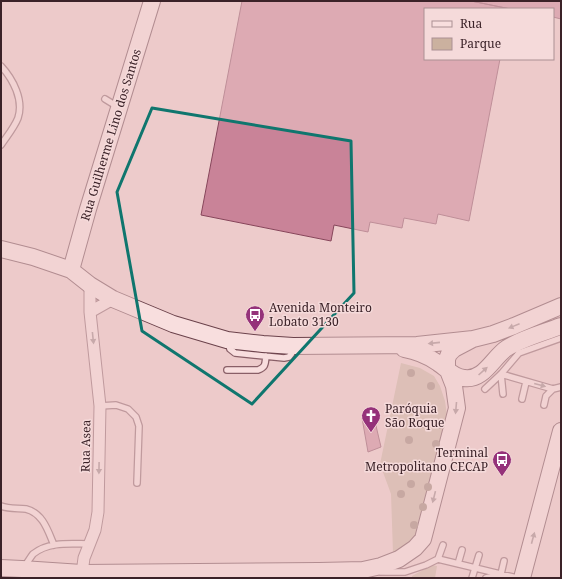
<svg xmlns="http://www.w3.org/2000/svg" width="562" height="579" viewBox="0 0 562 579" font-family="'Noto Serif',serif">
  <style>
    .green { fill: #cbb19f }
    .building { fill: #c98398; stroke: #87465b }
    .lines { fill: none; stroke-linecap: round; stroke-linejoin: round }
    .lane-casing { stroke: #895f67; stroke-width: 8 }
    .street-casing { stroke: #895f67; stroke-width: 13 }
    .secondary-casing { stroke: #6b424b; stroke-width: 18 }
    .lane { stroke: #f8dede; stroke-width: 5.5 }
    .street { stroke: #f8dede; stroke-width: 11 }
    .secondary { stroke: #f8dede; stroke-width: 16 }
    .tree { fill: #9a7f72 }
    .oneway { fill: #9a8083 }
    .marked { fill: none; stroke: #0f766e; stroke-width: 3; stroke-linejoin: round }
    .labels { text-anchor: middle; stroke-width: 3; stroke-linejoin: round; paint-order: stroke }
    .street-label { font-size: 12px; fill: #3b2228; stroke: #f5dada }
    .poi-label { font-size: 12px; fill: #3b2228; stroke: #f5dada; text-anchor: start }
  </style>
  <rect width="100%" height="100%" fill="#edcbcb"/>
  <path class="green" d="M401 363 420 368 434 376 440 386 445 401 447 415 421 524 411 543 393 553 391 494 380 464Z
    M432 565 437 566 435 578H412V576Z"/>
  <path class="building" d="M242 1H471L510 9H425V59H500L469 221 438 214 436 224 404 218 402 228 370 222 368 232 334 225 331 241 201 215Z
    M471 1H561V19L553 17V9H511Z
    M373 413 381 447 368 452 362 418Z"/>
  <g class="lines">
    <g class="lane-casing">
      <path id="lane" d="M1 66C13 79 24 100 18 118 14 128 7 136 1 145
        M105 99 118 107
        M227 341 230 349 235 353 284 358 289 357 292 353 293 348
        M227 370H258C266 367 265 364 266 356
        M501 374 553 389 561 387
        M501 374 503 394
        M485 389 501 374 519 353 561 338
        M522 399 526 382
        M544 405 546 396 553 389
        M100 406 116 405 128 409 136 417 139 426 137 483
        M1 506C9 509 18 508 26 509 43 513 48 531 54 545
        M438 559 517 578
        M438 559 443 545
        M458 564 462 550
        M24 567C27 563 30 558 33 554 49 541 71 544 89 544
        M381 572H405L426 565 438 559
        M472 578 479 555
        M486 578 501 574 504 561"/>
    </g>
    <g class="street-casing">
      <path id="street" d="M90 312 113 299
        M83 578 82 573 84 558 95 530 98 512 100 406 90 312V285"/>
    </g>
    <g class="secondary-casing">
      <path id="secondary" d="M1 249 33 257 71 270 90 285 113 299 173 324 227 340 263 344 293 346 417 345 473 339 493 334 514 326 561 306
        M71 270 88 209 152 1
        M404 349C415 351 428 356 438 363 446 368 453 377 464 378 484 381 493 357 507 348 523 338 543 333 561 326
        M1 568 22 569 82 573 319 571 363 570 381 566 399 559 415 548 423 539 457 408 454 386 447 368V359L449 354 454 349 473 339
        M522 578 561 431"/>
    </g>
    <use href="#lane" class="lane"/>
    <use href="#street" class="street"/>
    <use href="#secondary" class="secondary"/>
  </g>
  <g class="tree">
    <circle cx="411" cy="373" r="4"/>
    <circle cx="431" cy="386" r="4"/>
    <circle cx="423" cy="424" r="4"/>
    <circle cx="441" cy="425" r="4"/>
    <circle cx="409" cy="440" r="4"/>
    <circle cx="436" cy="444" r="4"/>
    <circle cx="430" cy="467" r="4"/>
    <circle cx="411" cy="484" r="4"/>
    <circle cx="428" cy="487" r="4"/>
    <circle cx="401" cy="494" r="4"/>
    <circle cx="423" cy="507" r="4"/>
    <circle cx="414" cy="525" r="4"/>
  </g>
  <defs><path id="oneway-solid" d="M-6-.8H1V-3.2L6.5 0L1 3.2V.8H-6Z"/></defs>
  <g class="oneway">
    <use href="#oneway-solid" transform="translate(514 326) rotate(158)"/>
    <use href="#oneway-solid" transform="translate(93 338) rotate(84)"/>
    <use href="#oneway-solid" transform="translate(434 343) rotate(174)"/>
    <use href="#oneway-solid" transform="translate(483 371) rotate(-42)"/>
    <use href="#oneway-solid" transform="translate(540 385) rotate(15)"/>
    <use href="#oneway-solid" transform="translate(456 408) rotate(95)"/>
    <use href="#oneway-solid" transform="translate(99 468) rotate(91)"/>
    <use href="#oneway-solid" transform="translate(434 497) rotate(104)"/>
    <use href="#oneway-solid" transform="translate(533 538) rotate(-75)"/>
  </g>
  <path d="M0 0H562V579H0ZM152 108 351 141 354 293 252 404 142 331 117 192Z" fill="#edcbcb" fill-opacity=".55" fill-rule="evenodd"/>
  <path class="marked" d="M152 108 351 141 354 293 252 404 142 331 117 192Z"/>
  <defs>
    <g id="bus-pin" transform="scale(1)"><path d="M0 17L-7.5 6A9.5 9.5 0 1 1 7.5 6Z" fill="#95327a" stroke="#f5dada"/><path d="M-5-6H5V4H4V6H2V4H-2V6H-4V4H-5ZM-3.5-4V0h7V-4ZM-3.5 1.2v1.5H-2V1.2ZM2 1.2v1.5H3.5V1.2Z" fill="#fff"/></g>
    <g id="church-pin" transform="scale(1)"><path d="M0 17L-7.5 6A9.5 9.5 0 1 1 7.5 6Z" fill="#95327a" stroke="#f5dada"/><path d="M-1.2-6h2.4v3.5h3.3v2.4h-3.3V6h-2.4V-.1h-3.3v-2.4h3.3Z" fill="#fff"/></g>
  </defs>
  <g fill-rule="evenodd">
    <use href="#bus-pin" x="255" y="315"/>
    <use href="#church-pin" x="371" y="416"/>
    <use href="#bus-pin" x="502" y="460"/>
  </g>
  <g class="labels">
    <g class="street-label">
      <text transform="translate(111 135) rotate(-73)" y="4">Rua Guilherme Lino dos Santos</text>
      <text transform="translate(86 446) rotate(-89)" y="4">Rua Asea</text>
    </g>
    <g class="poi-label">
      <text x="269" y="312">Avenida Monteiro<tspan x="269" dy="14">Lobato 3130</tspan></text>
      <text x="385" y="413">Paróquia<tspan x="385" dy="14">São Roque</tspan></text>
      <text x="488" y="457" text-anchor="end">Terminal<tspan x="488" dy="14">Metropolitano CECAP</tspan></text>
    </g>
  </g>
  <rect width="562" height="579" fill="none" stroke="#3b2228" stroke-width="4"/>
  <rect x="424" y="8" width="130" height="52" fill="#f5dada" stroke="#ab9093"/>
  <rect x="432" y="21" width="20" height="6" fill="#f8dede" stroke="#ab9093"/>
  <text x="460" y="28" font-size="12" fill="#3b2228">Rua</text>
  <rect x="432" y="38" width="20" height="12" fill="#cbb19f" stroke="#ab9093"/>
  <text x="460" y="48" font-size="12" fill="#3b2228">Parque</text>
</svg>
